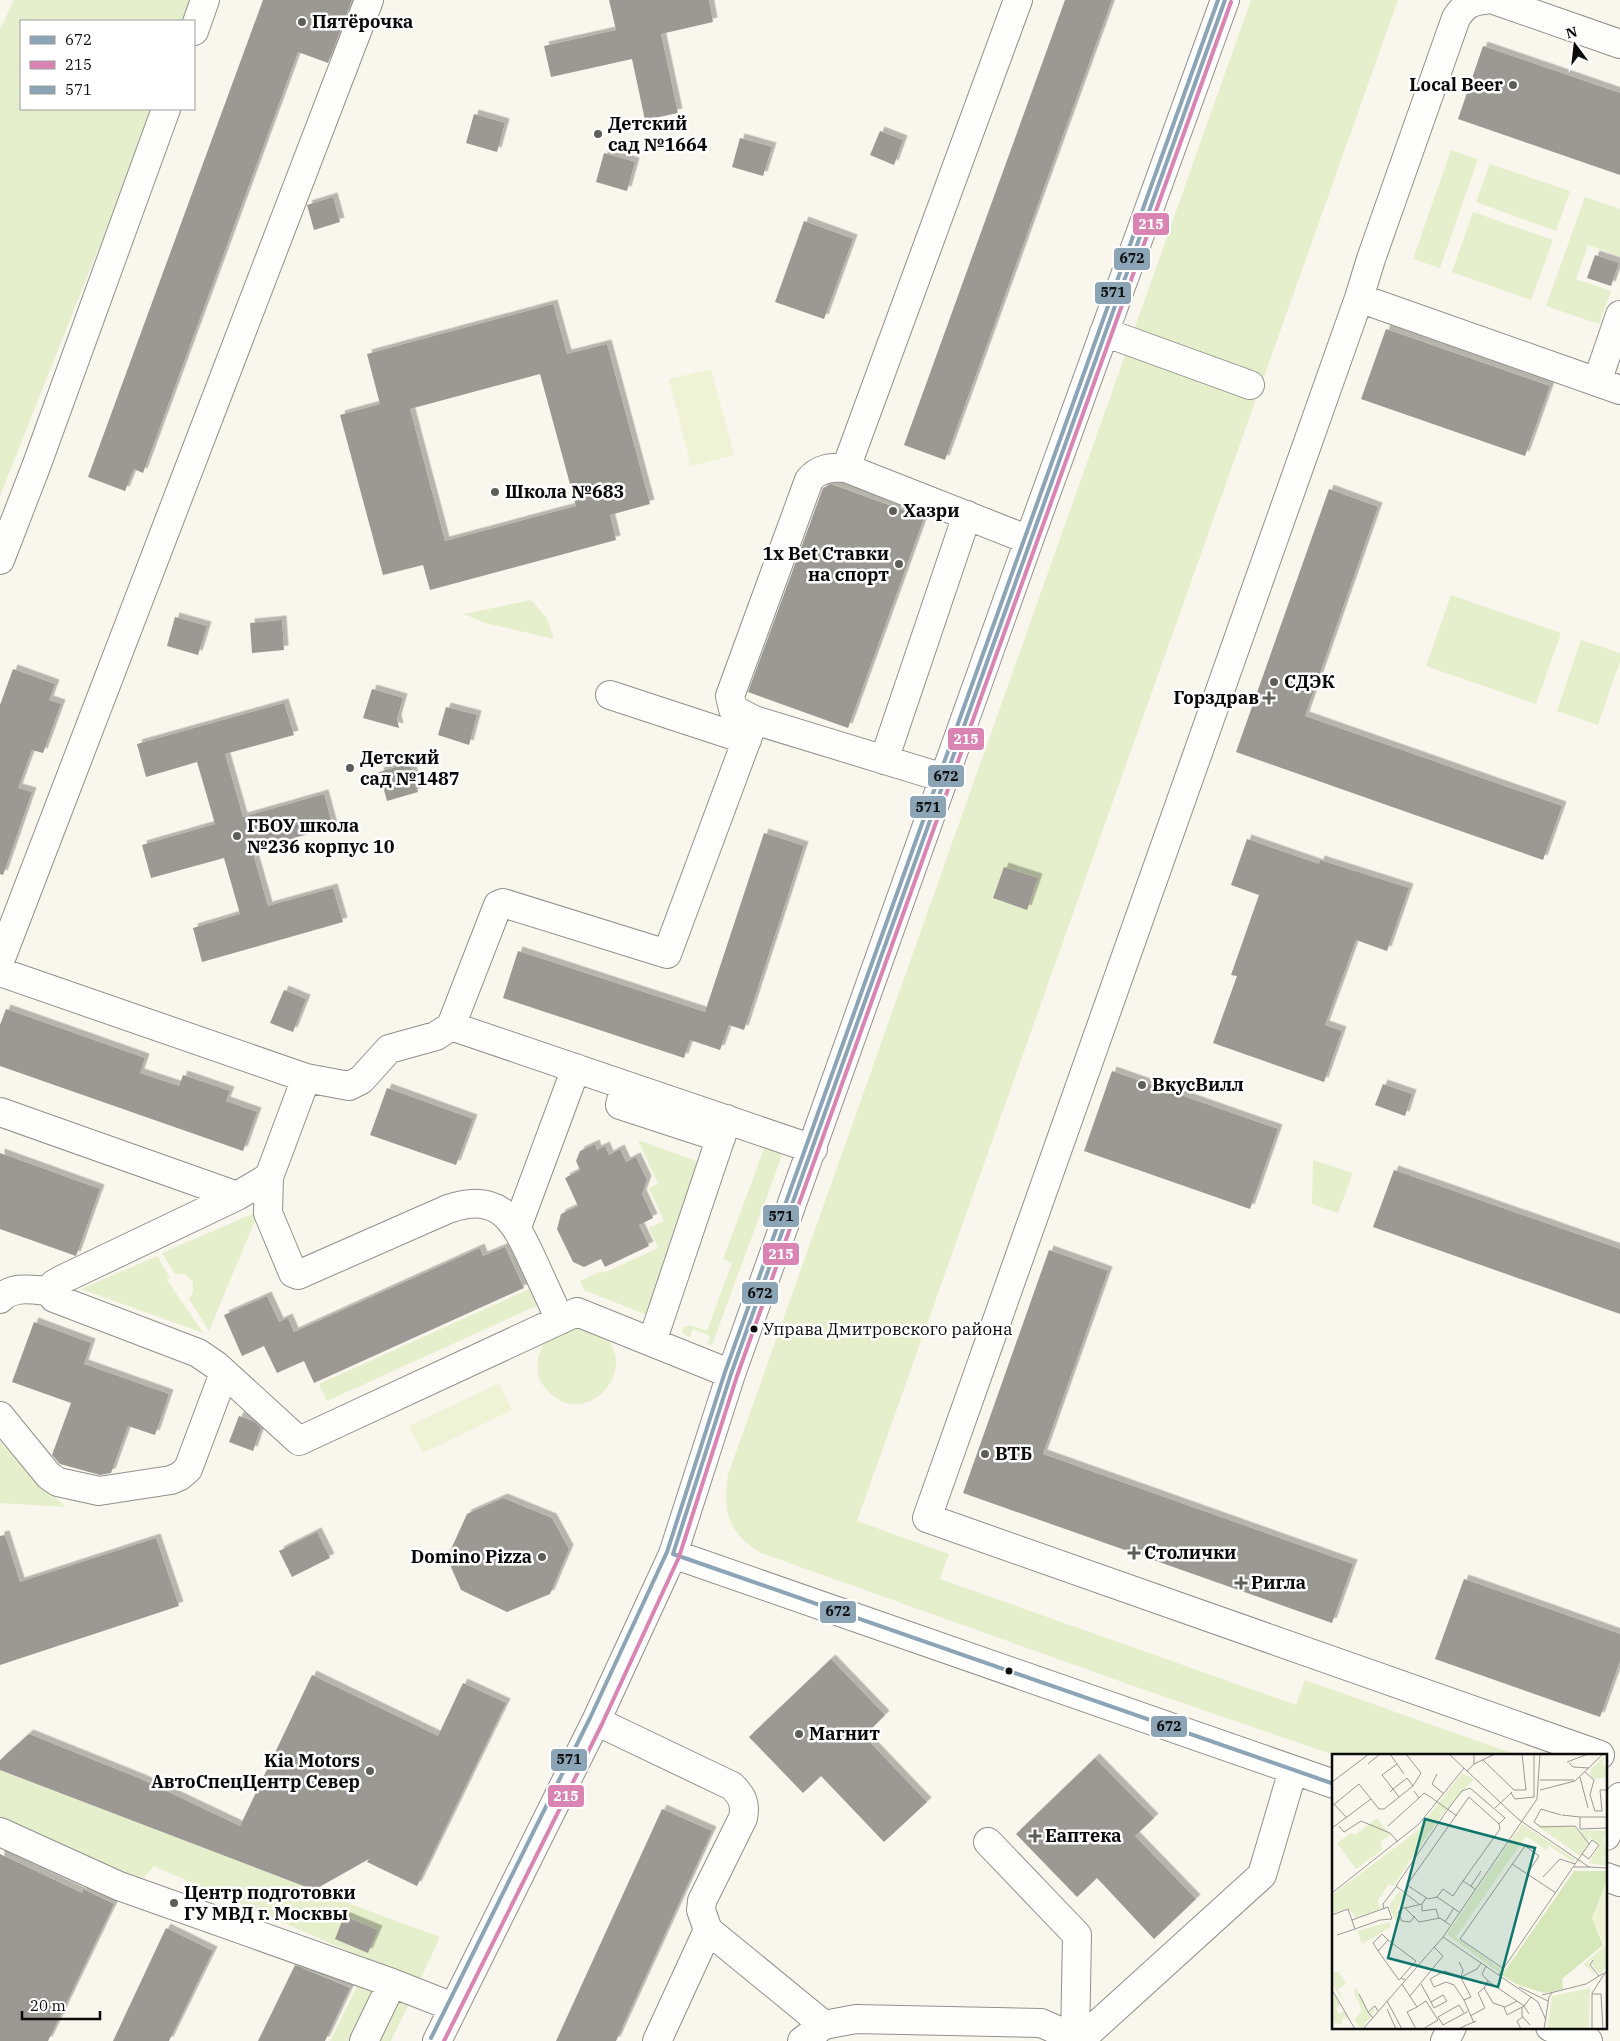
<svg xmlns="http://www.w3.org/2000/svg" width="1620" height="2041" viewBox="0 0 1620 2041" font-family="'IBM Plex Serif',serif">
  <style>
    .grass { fill: #e5efcb }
    .pitch { fill: #eef3d5 }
    .building { fill: #9c9893; fill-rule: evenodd; filter: url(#shadow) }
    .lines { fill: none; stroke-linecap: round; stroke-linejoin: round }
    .minor-casing { stroke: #92908c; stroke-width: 30 }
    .minor { stroke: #fefefc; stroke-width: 28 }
    .bus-1-casing { stroke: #fff; stroke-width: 8 }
    .bus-2-casing { stroke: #fff; stroke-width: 8 }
    .bus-3-casing { stroke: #fff; stroke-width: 8 }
    .bus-1 { stroke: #8ba4b6; stroke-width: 4 }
    .bus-2 { stroke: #da84b4; stroke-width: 4 }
    .bus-3 { stroke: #8ba4b6; stroke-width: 4 }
    .poi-dot { fill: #5e5d59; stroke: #fff; stroke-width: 2 }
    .bus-dot { fill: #0a0a0a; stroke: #fff; stroke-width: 2 }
    .labels { text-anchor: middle; stroke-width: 5; stroke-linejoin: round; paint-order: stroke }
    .bus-label { font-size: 17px; fill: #0a0a0a; stroke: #fff; text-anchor: start }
    .poi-label { font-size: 18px; font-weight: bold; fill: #0a0a0a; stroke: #fff; text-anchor: start }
    .inset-road { fill: none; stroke: #999892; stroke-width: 1 }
    .view { fill: #0f766e; fill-opacity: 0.15; stroke: #0f766e; stroke-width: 2.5 }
    .inset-edge { fill: none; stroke: #0a0a0a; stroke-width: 2.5 }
    .line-badge { stroke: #fff; stroke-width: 2 }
    .badge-label { font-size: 14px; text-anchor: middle; font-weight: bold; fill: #fff }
    .pale-badge-label { font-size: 14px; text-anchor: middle; font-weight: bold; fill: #111 }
  </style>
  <defs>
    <filter id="shadow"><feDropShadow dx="4.5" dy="-4.5" stdDeviation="0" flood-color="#0004"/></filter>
  </defs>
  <rect width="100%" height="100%" fill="#f9f6ed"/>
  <path class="grass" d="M14 0H198L189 21H21V109H154L0 496V30Z
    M1251 0H1398L857 1521 949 1554 940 1579 1296 1705 1305 1680 1517 1755H1334L1125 1683 761 1553C728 1533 722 1511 728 1475Z
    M1451 150 1478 159 1440 268 1413 259Z
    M1490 164 1570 191 1556 231 1476 202Z
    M1585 197 1620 209V257L1588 245 1576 279 1611 291 1599 324 1546 306Z
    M1473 212 1553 240 1531 300 1452 272Z
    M1451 595 1561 633 1536 704 1426 666Z
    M531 600 547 618 554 639 485 623 464 614Z
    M1581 640 1620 653V661L1598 725 1557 711Z
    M638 1140 710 1166 647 1315 584 1290 580 1281 602 1271 604 1273 658 1248 649 1228 664 1221 649 1188 658 1184Z
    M767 1141 785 1147 712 1345 708 1344 710 1336 693 1329 690 1337 683 1334 682 1331 684 1327 690 1325 707 1331 732 1263 723 1259Z
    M1313 1160 1353 1173 1338 1213 1312 1204Z
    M259 1211 209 1331 189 1299 193 1293V1282L184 1274H175L162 1253Z
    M157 1256 170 1278 167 1280 203 1333 81 1289Z
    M538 1285 545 1302 327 1401 319 1384Z
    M581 1325C587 1327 594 1328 599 1332 645 1365 587 1434 547 1390 532 1374 537 1358 545 1340Z
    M0 1441 65 1507 0 1503Z
    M0 1770 382 1916 440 1937 419 1982 154 1866 144 1877 138 1878 0 1823Z
    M360 1980 379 1989 354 2041H330Z
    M395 1994 410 2002 391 2041H372Z"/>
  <path class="pitch" d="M711 369 734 455 691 466 669 379Z
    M499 1383 512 1410 423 1453 409 1426Z"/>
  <path class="building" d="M263 0H352L328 63 298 52 143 473 134 469 125 491 88 477Z
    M609 0H709L713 22 661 34 678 113 645 120 632 59 551 77 544 46 616 30Z
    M1065 0H1112L945 460 904 445Z
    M1483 46 1620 93V175L1458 119Z
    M474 114 505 123 497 152 466 143Z
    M880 131 903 140 894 165 870 155Z
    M740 138 772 147 763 176 732 167Z
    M604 153 635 162 627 191 596 182Z
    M333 197 340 222 314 230 307 205Z
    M804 221 853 239 824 319 775 302Z
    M1595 255 1619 263 1611 286 1587 278Z
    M553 304 567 354 607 344 650 504 610 515 616 540 430 590 423 565 383 575 340 415 380 404 367 354ZM540 374 576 506 445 541 410 409Z
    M1386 329 1550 386 1525 456 1361 399Z
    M831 484 924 518 848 728 748 692 823 488Z
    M1329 489 1378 507 1305 716 1562 806 1543 860 1236 752Z
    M175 617 207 626 198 655 167 646Z
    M282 620 284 650 252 653 250 623Z
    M13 669 55 684 49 700 61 704 43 753 32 750 18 788 32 792 3 875 0 874V705Z
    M372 689 403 698 397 719 399 728 363 718Z
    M284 703 294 735 225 754 243 817 324 794 333 827 252 850 268 906 333 888 343 922 202 962 193 928 240 914 224 858 151 878 142 845 215 824 197 762 146 777 137 744Z
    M446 707 477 715 469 745 438 735Z
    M410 763 418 792 387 801 379 772Z
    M764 833 804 846 744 1030 729 1025 720 1050 690 1040 684 1058 503 998 518 951 705 1012Z
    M1247 839 1319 864 1320 860 1409 888 1387 951 1356 940 1325 1025 1342 1031 1324 1082 1213 1043 1237 976 1231 975 1259 895 1231 885Z
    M1004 867 1038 878 1027 910 993 898Z
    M284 990 306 999 293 1032 270 1023Z
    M6 1009 145 1058 140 1073 179 1086 183 1075 230 1091 226 1101 257 1112 243 1151 0 1066V1025Z
    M1112 1071 1278 1129 1250 1209 1084 1151Z
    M1383 1084 1412 1094 1405 1116 1375 1105Z
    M387 1088 473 1119 456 1165 370 1135Z
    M595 1144 597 1150 605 1146 609 1155 620 1149 626 1162 636 1157 647 1180 642 1194 653 1218 639 1225 649 1246 605 1267 601 1259 584 1267 573 1262 557 1229 561 1214 578 1206 565 1178 580 1170 576 1161 580 1151Z
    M0 1153 100 1189 76 1256 0 1229Z
    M1394 1170 1620 1249V1314L1373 1227Z
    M505 1247 524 1288 314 1383 304 1361 277 1373 264 1346 242 1356 224 1315 267 1296 279 1322 288 1318 294 1332 480 1248 483 1256Z
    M1049 1250 1108 1271 1043 1454 1353 1564 1332 1623 963 1493Z
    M34 1322 91 1343 84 1364 169 1394 155 1435 128 1426 111 1473 100 1475 60 1464 52 1455 71 1403 12 1382Z
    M239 1416 255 1422 261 1428 253 1451 229 1442Z
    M503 1498 552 1518 569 1549 550 1594 507 1612 461 1590 447 1558 467 1514Z
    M317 1532 330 1558 292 1577 279 1551Z
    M5 1535 20 1582 156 1538 179 1606 0 1665V1536Z
    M1464 1579 1620 1634V1661L1600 1717 1435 1659Z
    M831 1659 885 1715 864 1736 927 1802 884 1842 821 1776 803 1793 749 1737Z
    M312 1675 438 1736 463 1683 506 1703 417 1886 367 1862 369 1859 314 1890 0 1770V1760L29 1734 141 1779 240 1826Z
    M1095 1758 1154 1818 1135 1836 1196 1899 1154 1939 1097 1878 1077 1897 1016 1834Z
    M662 1809 712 1831 616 2041H556Z
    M0 1854 82 1893 83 1889 114 1904 48 2041H0Z
    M344 1916 378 1930 368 1953 335 1939Z
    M166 1928 213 1951 169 2041H113Z
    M295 1965 350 1988 325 2041H258Z"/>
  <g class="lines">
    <g class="minor-casing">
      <path id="minor" d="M1485 0C1470 1 1464 6 1456 18L1371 259 1359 298 927 1518 1600 1755
        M1494 0 1620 44
        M194 31 205 0
        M1359 298 1620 390
        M1104 332 1250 385
        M1597 382 1620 315
        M846 468 1029 540
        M0 560 37 464 166 109
        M610 695 747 740
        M754 720 733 709 730 696 809 480C819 468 831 467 846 468L1018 0
        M884 760 967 515
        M0 961 369 0
        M0 972 306 1078 349 1086 361 1080 389 1049 436 1036 451 1026 813 1149
        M451 1026 498 905 503 903 667 954 754 720 944 778
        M306 1078 269 1177 237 1196 61 1280 54 1284 50 1291 54 1298 198 1353 217 1366 299 1441 577 1312 731 1374
        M625 1085 620 1105 721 1138
        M0 1112 237 1196
        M269 1177 268 1213 293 1273 298 1275 448 1209C500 1191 514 1220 533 1261 542 1281 551 1300 560 1320
        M517 1227 576 1068
        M0 1299C13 1285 33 1290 50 1291
        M652 1342 727 1119
        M0 1416 49 1476 58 1482 99 1491 171 1480 180 1476 188 1469 224 1373
        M673 1554 1334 1784
        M596 1721 732 1786C742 1796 746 1803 743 1818L702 1901 701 1910 708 1930 657 2041
        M0 1832 119 1886 392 1983 364 2041
        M1606 1836 1620 1797
        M988 1842 1077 1935 1075 2041
        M1606 1877 1620 1882
        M708 1930 824 2025
        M392 1983 453 2007
        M1550 2027 1588 2041
        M437 2041 596 1721 673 1554 731 1374 1029 540 1225 0
        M802 2041 824 2025 856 2019 1041 2023 1057 2030 1069 2041
        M1079 2041 1262 1875 1293 1770
        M1445 2041 1452 2027"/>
    </g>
    <use href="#minor" class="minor"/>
    <g class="bus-1-casing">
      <path id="bus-1" d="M673 1554 731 1374 1225 0
        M673 1554 1334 1784"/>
    </g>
    <g class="bus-2-casing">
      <path id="bus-2" d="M444 2041 602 1724 679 1557 737 1376 1231 2"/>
    </g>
    <g class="bus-3-casing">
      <path id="bus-3" d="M431 2038 590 1718 667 1552 725 1372 1218 0"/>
    </g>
    <use href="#bus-1" class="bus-1"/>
    <use href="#bus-2" class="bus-2"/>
    <use href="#bus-3" class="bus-3"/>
  </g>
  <g class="poi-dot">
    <circle cx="302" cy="22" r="5"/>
    <circle cx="1513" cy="85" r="5"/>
    <circle cx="598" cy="134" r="5"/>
    <circle cx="495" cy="492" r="5"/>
    <circle cx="893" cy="511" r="5"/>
    <circle cx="899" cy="564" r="5"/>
    <circle cx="1274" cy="682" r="5"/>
    <path d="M1266.5 690.5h5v5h5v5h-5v5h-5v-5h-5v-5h5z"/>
    <circle cx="350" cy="768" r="5"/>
    <circle cx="237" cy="836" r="5"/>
    <circle cx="1142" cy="1085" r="5"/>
    <circle cx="985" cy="1454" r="5"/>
    <path d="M1131.5 1545.5h5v5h5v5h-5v5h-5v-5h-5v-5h5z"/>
    <circle cx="542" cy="1557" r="5"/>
    <path d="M1238.5 1575.5h5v5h5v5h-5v5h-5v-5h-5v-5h5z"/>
    <circle cx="799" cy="1734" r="5"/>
    <circle cx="370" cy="1771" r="5"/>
    <path d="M1032.5 1828.5h5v5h5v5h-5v5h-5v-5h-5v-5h5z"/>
    <circle cx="174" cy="1903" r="5"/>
  </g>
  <g class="bus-dot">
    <circle cx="754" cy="1329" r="4.5"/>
    <circle cx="1009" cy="1671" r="4.5"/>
  </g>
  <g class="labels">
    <g class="bus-label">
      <text x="763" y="1335">Управа Дмитровского района</text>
    </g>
    <g class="poi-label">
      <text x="312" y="28">Пятёрочка</text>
      <text x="1503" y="91" text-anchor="end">Local Beer</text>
      <text x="608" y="130">Детский<tspan x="608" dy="21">сад №1664</tspan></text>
      <text x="505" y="498">Школа №683</text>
      <text x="903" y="517">Хазри</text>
      <text x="889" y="560" text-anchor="end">1x Bet Ставки<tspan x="889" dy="21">на спорт</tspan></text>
      <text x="1284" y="688">СДЭК</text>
      <text x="1259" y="704" text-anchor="end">Горздрав</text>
      <text x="360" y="764">Детский<tspan x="360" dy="21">сад №1487</tspan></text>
      <text x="247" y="832">ГБОУ школа<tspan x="247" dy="21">№236 корпус 10</tspan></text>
      <text x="1152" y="1091">ВкусВилл</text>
      <text x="995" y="1460">ВТБ</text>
      <text x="1144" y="1559">Столички</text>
      <text x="532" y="1563" text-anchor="end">Domino Pizza</text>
      <text x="1251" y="1589">Ригла</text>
      <text x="809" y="1740">Магнит</text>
      <text x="360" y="1767" text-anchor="end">Kia Motors<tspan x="360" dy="21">АвтоСпецЦентр Север</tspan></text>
      <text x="1045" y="1842">Еаптека</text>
      <text x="184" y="1899">Центр подготовки<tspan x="184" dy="21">ГУ МВД г. Москвы</tspan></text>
    </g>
  </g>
  <g transform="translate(1332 1754)">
    <rect width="275" height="275" fill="#f9f6ed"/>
    <path d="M275 0 270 9 275 13V23L263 25 258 21V16ZM130 19 142 25 111 59 61 132 57 130 46 146 48 155 24 164 16 154 0 160V141L85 77ZM45 64 58 81 49 87 50 96 24 115 5 89 19 79 23 81ZM190 70 243 105 242 108 217 92 214 96 194 82 124 183 172 217 170 221 115 180ZM204 71 243 73 256 91 248 102ZM248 76 275 77 272 86 275 103 269 104 275 105V112L257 109 268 91 259 85 256 78 258 86 253 87ZM67 137 73 140 64 158 70 168 63 166 57 152ZM57 168 59 173 30 190 25 177ZM275 190V212L270 218 268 220 260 211V205L256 208 264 223 252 210ZM0 218H7L14 230 6 235 13 249 0 230ZM24 233 37 260 41 255 43 257 29 275 22 266 30 257 22 238ZM258 234 257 275H215L220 242ZM0 237 8 251 4 254 7 260 12 257 16 264 10 265V270H3L0 263Z" fill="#e5efcb"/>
    <path d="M242 117H275V127L260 164 271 191 230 225 231 235 212 239 184 230 170 221Z" fill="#d6e8b9"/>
    <path d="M275 127V196L260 164Z" fill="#eef3d5"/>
    <path class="inset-road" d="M58 0 72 20M74 0 89 19 81 32M117 0 186 65 257 113 275 114M151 6 182 36H194L190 0M235 8 256 0M237 9 241 13 257 14M36 10 48 0M142 10 163 0M135 17 142 10V0M253 18 262 26 258 41 263 57H270L268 36H275M105 20 100 30 112 40M248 23 256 54M208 26H242M0 28 37 0M208 36 243 27 271 0M82 37 87 44 92 39 97 42 125 62M58 38 61 35 50 21 65 10M179 39 183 45 202 43V0M2 50 14 63M0 52 27 30 47 55H52L81 32 75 24 61 35 67 43M163 54 180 38M229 61 209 55 202 68 209 73 243 72 257 90M230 61 248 63M275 63H248V75L275 74M7 72 12 78 29 67 58 79 66 88M56 72 87 44M0 74 39 45M260 86 267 91 257 105 250 100ZM180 110 224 139M242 113H258M211 123 228 105 243 110M131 127 168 75 167 70M139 132 149 117M0 139 87 70 132 14M105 143 111 135 121 142 131 127 143 135M94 144 90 150 73 154 87 168 108 164 118 171M87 150 64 132 116 55 130 37 138 34 173 64 167 70 137 43 75 131 96 145 105 143 127 158M90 150V157L104 155 107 165M73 153 66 158 70 167 78 168 83 162M52 155 51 150 64 133M0 161 16 155 23 175 5 181M20 166 56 153 60 165 48 166 23 175M113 168 122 154M111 183 206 248 214 266M46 197 41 189 50 180 56 186M261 206 258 211 267 222M127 208 131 216 129 223 145 215 149 209M154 212 150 220 156 227 152 234 161 249 173 253 185 247M172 215 128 185 193 92 207 102 195 120M112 217 128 222 139 243 132 246 122 231 114 228 102 233 98 225ZM167 221 250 100M69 224 67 226 46 197 56 186 84 207 69 224 73 226M156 227 192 252 199 243M70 230 85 253 94 247 106 266 91 275M89 230 99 248 102 254 115 247 111 241 99 248M187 233 216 247M0 236 23 275M27 240 36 258M260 240H269L271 275M210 241 254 230 272 219M78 242 111 202 102 193M132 246 142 269M55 247 70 275M172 253 175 261 192 252 197 260M190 253V262L198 271M55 255 64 275M132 259 127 251 106 263 111 271 135 258V257M138 262 153 254 146 239 152 234M41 264 36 258 43 252 46 257M31 275 111 183 205 45 208 0M84 275 75 258 85 253M126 275 144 267M189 275 185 267 191 263M212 275 217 243 220 239M260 275V239L275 216"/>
    <path class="view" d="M93 65 203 94 166 233 56 204Z"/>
    <rect width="275" height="275" class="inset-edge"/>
  </g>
  <g class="line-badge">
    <rect x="1132" y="212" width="38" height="24" rx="5" fill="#da84b4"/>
    <rect x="1113" y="247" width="38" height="24" rx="5" fill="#8ba4b6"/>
    <rect x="1094" y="281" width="38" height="24" rx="5" fill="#8ba4b6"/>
    <rect x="947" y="727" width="38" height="24" rx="5" fill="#da84b4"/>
    <rect x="927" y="764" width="38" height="24" rx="5" fill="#8ba4b6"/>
    <rect x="909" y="795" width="38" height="24" rx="5" fill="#8ba4b6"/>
    <rect x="762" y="1204" width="38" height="24" rx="5" fill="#8ba4b6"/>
    <rect x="762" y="1242" width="38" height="24" rx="5" fill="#da84b4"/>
    <rect x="741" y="1281" width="38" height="24" rx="5" fill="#8ba4b6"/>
    <rect x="819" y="1600" width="38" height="24" rx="5" fill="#8ba4b6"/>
    <rect x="1150" y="1715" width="38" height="23" rx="5" fill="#8ba4b6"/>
    <rect x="550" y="1748" width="38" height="24" rx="5" fill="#8ba4b6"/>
    <rect x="547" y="1784" width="38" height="24" rx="5" fill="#da84b4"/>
  </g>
  <g class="badge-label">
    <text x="1151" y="229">215</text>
    <text x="966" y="744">215</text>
    <text x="781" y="1259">215</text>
    <text x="566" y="1801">215</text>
  </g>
  <g class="pale-badge-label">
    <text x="1132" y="263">672</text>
    <text x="1113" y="297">571</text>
    <text x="946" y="781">672</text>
    <text x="928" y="812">571</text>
    <text x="781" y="1221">571</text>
    <text x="760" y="1298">672</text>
    <text x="838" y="1616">672</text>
    <text x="1169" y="1731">672</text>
    <text x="569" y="1764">571</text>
  </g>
  <rect x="20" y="20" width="175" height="90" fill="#ffffff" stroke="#9d9d9d"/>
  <rect x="30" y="36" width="25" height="8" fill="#8ba4b6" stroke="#9d9d9d"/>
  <text x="65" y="45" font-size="15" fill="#0a0a0a">672</text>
  <rect x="30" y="61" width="25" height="8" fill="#da84b4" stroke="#9d9d9d"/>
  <text x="65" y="70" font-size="15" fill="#0a0a0a">215</text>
  <rect x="30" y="86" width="25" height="8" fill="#8ba4b6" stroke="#9d9d9d"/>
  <text x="65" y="95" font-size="15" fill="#0a0a0a">571</text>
  <g transform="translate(1575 45) rotate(345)" stroke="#ffffff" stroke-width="4" paint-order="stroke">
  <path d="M0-4L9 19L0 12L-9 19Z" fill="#0a0a0a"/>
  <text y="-8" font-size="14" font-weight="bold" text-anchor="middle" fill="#0a0a0a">N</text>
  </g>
  <path d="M22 2011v8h78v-8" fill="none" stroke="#0a0a0a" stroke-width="2.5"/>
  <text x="30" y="2011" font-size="15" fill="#0a0a0a" stroke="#ffffff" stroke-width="4" paint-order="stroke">20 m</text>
</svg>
